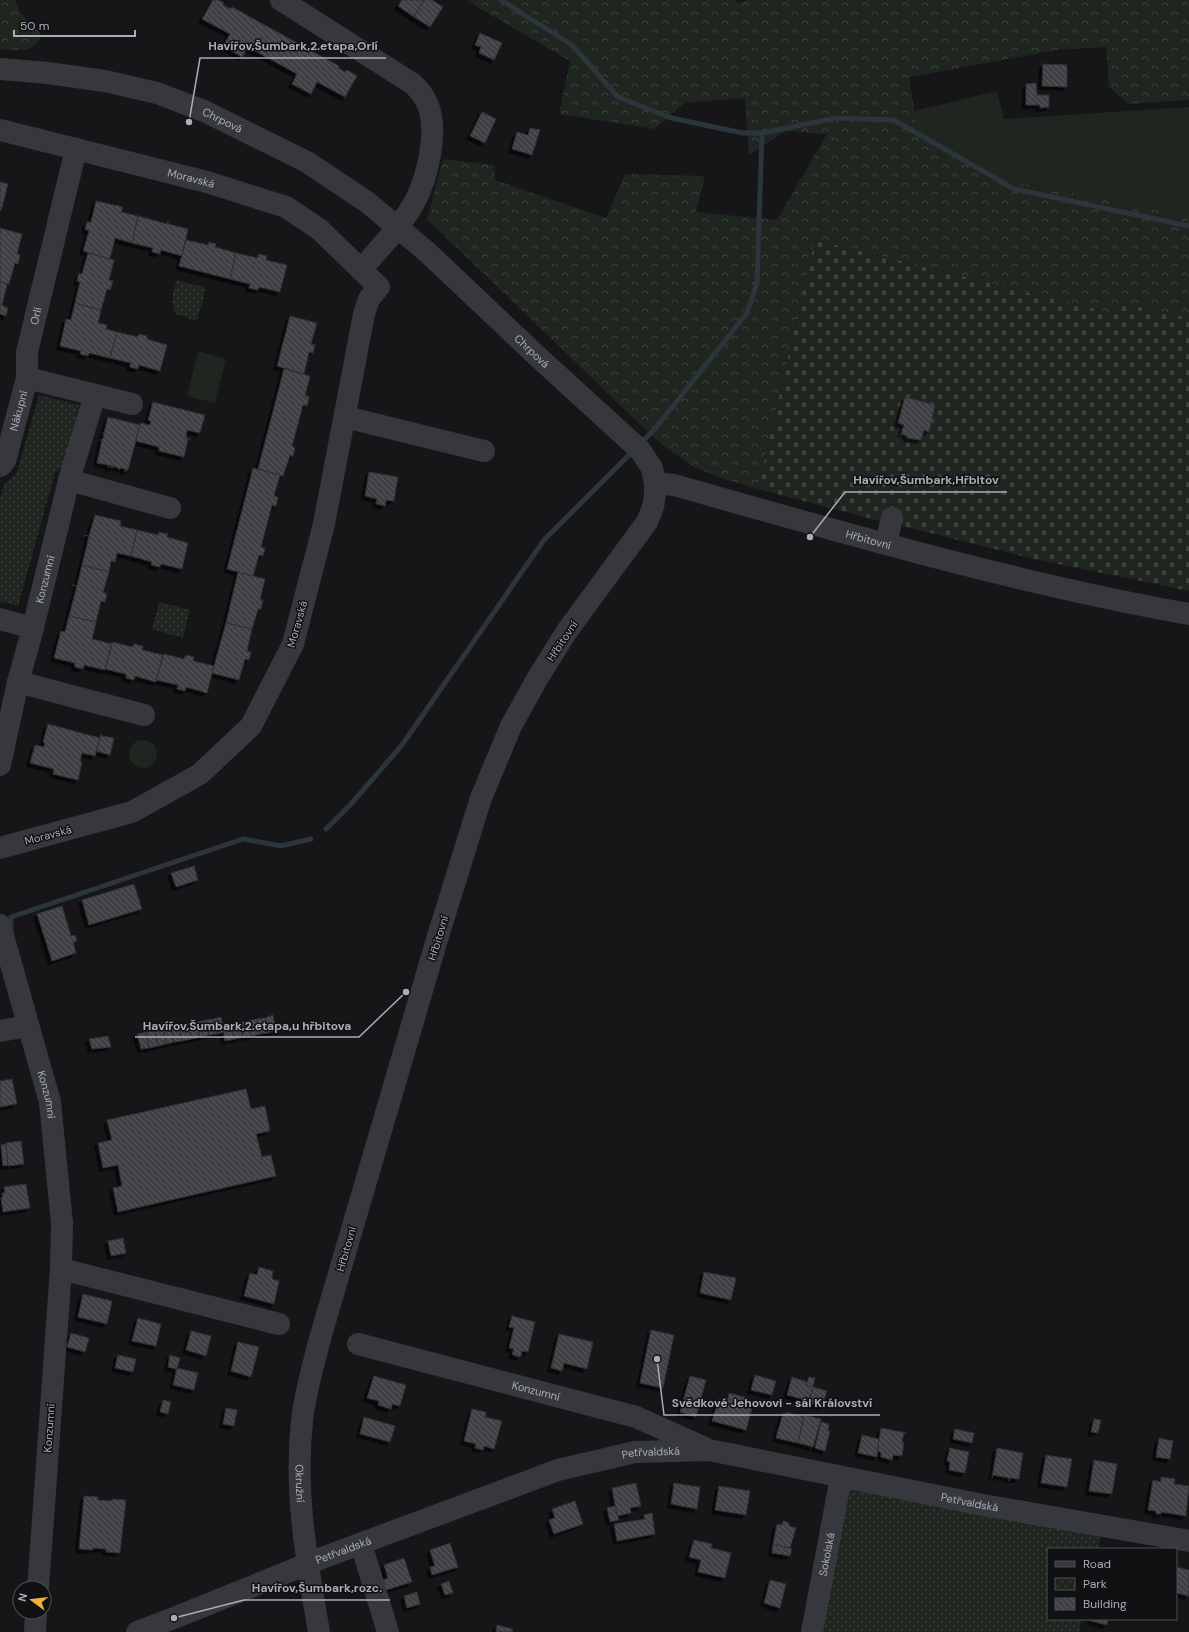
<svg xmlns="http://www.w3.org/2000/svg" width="1189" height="1632" viewBox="0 0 1189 1632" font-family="'DM Sans',sans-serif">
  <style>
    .grass { fill: #1e261f }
    .forest { fill: url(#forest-crowns) }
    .cemetery { fill: url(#cemetery-stones) }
    .park { fill: url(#park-dots) }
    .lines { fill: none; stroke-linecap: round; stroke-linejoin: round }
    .stream { stroke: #2c353c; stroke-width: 5 }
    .building { fill: url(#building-back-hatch); stroke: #303034; filter: url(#shadow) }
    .minor { stroke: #37383d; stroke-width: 22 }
    .labels { text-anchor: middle; stroke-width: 3; stroke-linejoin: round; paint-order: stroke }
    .street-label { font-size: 11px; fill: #a8adb8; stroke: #111113 }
    .leader { fill: none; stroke: #a8adb8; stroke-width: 1.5 }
    .callout-dot { fill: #a8adb8; stroke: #111113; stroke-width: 1.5 }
    .callout-label { font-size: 12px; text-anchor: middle; font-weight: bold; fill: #a8adb8; stroke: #111113; stroke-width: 3; stroke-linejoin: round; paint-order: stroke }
  </style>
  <defs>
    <pattern id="forest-crowns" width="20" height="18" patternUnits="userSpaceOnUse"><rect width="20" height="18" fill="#1e261f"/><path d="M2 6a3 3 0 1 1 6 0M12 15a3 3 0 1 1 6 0" fill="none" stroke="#3c433d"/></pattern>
    <pattern id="cemetery-stones" width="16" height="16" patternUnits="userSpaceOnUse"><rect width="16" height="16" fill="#1e261f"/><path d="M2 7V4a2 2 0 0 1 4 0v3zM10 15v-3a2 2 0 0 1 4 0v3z" fill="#3c433d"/></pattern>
    <pattern id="park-dots" width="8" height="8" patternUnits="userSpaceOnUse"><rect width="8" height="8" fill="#1e261f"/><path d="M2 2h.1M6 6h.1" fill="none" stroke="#3c433d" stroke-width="1.8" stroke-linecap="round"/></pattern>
    <pattern id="building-back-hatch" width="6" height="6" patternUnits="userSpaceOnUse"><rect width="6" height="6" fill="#404145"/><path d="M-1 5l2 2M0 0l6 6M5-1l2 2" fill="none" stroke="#595a5e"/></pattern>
    <filter id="shadow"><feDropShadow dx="-3.5" dy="3.5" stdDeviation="0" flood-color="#0009"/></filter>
  </defs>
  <rect width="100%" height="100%" fill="#161618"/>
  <path class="grass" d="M997 91 1004 119 1189 107V216L1006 180 918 134 914 111Z
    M198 351 226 359 215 403 187 396Z
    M129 754a14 14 0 1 1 28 0a14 14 0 1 1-28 0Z"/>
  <path class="forest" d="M0 0H15L21 14 42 35C32 55 19 50 0 49Z
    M469 0H734L740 3 748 0H1189V100L1128 104 1109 87 1106 47 1062 49 909 77 918 134 1006 180 1189 216V318L1127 304 1111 313 815 240 758 489 724 479 694 467 675 454 655 439 427 219 443 159 494 165 495 180 606 218 625 174 705 176 696 212 777 220 827 134 785 131 749 155 745 98 685 103 654 129 559 114 570 61 476 6Z"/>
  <path class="cemetery" d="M815 240 1111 313 1126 304 1189 318V591L1034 559 903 526 900 520 880 521 758 489Z"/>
  <path class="park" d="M177 280 206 288 197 321 176 314C169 302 173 293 177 280Z
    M39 395 79 405 65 465 55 473 18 606 0 601V498L4 484 16 475Z
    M159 602 190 610 183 638 152 629Z
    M841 1477 1103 1526 1098 1549H1048V1619H1082L1079 1632H812Z"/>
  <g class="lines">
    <path class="stream" d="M501 0 572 45 618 97 671 118 743 133H762L836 118 894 120 1014 189 1189 226
      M640 444 654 430 747 313 757 283 762 133
      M326 829 351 804 402 745 544 540 633 451
      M11 930V917L243 839 281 846 311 839"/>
  </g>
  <path class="building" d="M213 0H219L224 3 223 5 231 9 232 7 339 66 338 68 345 72 347 70 357 76 345 97 317 82 311 94 292 84 297 74 248 47 242 57 223 46 230 34 202 19Z
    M402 0H424L414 17 398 6Z
    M424 0H432L443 7 430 27 414 17Z
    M480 33 502 43 494 60 479 53 481 47 475 45Z
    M1043 64 1067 65V87L1042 86Z
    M1036 83 1037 95H1049V107L1040 108V105H1026V84Z
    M482 112 496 119 485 143 470 136Z
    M530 128 540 130 532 155 512 149 517 132 528 135Z
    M0 182 8 184 1 211 0 210Z
    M96 201 123 207 121 212 138 216 132 243 115 238 110 259 83 251 89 231 85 229 87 222H91Z
    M138 216 167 224 168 220V224L188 229 182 256 161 250 160 254 152 252 153 248 132 243Z
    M0 228 22 234 17 254 20 255 18 264 15 263 9 284 0 282Z
    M186 240 208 245 209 242 216 244 215 247 236 253 230 279 179 266Z
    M88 253 114 260 109 280 113 281 110 290 107 289 101 310 75 303 80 282 77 281 79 273 82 274Z
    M236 253 258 258V254L267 256 266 260 287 265 280 292 259 287 258 290 249 288 250 284 230 279Z
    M0 282 7 284 2 305 8 308 6 316 0 314Z
    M75 303 101 310 98 323 107 325 106 329 117 332 110 358 89 353 88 356 80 354 81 351 60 346 66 319 71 320Z
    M290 316 317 323 311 344 315 345 313 353 309 352 304 374 277 366Z
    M117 332 138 337 139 334 147 336V339L167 345 160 371 139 365 138 369 130 367 131 363 110 358Z
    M284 369 310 376 305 396H308L309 398 307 406 303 405 292 446 295 448 293 456 290 455 283 476 258 469Z
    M905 397 935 405 929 432 924 430 921 440 907 438V436L901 434 904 425 898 423Z
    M153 402 205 415 200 433 187 430 186 438 191 439H188L184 457 159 451V447L136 441 140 423 150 425 151 421 148 420Z
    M108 417 140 425 128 470H126L125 472V469L120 468 119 470V468L112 466V469V466L109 465V468L108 465 97 463 102 440H100L103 439 104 433H102H104Z
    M253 468 280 475 274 496 278 497 276 506 272 505 261 547 265 548 263 556 259 555 253 576 227 569Z
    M369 472 398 477 394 501 386 500 385 506 376 504 377 499 365 496Z
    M95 515 121 521 120 526 137 530 131 556 117 553 115 562 111 561 109 572 82 565 89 536 84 535 89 536Z
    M137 530 158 535 159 532 167 534 168 532 167 537 188 543 182 569 161 564 160 567 151 565 152 562 131 556Z
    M82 565 109 572 103 592 107 594 105 602 101 601 96 622 69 616 77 586 72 585 77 586Z
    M238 572 265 579 260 600H263L261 609H258L252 629 226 623Z
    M69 616 96 622 92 639 112 644 105 670 84 665 83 669 75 667V663L54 658 61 631 65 632Z
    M226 623 252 629 247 651 251 652 249 660 245 659 239 680 212 673Z
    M112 642 133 647 134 644 143 646 142 650 163 655 156 682 135 676 134 680 126 678V674L105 669Z
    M164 654 184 659 186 655 194 657 193 661 214 666 207 693 186 687 185 691 177 689 178 685 156 680Z
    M48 724 100 738 95 756 82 753 80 761 82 762 78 780 53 774 54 769 30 763 35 745 44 747 45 743 43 742Z
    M101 734 102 736 114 738 110 755 96 751Z
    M194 866 198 880 176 887 171 873Z
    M134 884 142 909 89 925 82 900Z
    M62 906 71 936 75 935 77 941 73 942 76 953 52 961 37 914Z
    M273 1015 276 1031 268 1033 265 1018Z
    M221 1017 224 1032 217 1034 213 1019Z
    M265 1018 268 1033 260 1034 257 1019Z
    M213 1019 217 1034 209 1035 206 1020Z
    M257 1019 260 1034 251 1036 248 1021Z
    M206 1020 209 1035 200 1037 197 1022Z
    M196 1021 200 1037 191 1039 188 1024 196 1022Z
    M248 1021 251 1036 243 1037 240 1023Z
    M188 1023 191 1039 182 1041 179 1026Z
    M240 1023 243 1037 235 1039 231 1024Z
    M231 1024 235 1039 225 1041 222 1025 223 1026Z
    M179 1026 182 1041 174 1042 171 1027Z
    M171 1027 174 1042 166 1044 163 1029Z
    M163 1029 166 1044 158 1046 155 1031Z
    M155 1031 158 1046 149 1048 146 1032Z
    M146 1032 149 1048 141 1049 137 1033 138 1034Z
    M108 1036 111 1047 92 1049 89 1039Z
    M12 1079 17 1104 0 1107V1081Z
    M246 1089 251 1109 265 1106 270 1131 256 1134 262 1157 271 1155 276 1176 118 1212 113 1188 122 1186 118 1165 103 1168 98 1143 112 1140 107 1120Z
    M21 1141 24 1164 8 1166 6 1143Z
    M6 1144 8 1165 3 1166 1 1145Z
    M26 1184 30 1208 3 1212 1 1198 3 1197 2 1193H5L4 1187Z
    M123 1238 126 1253 111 1256 108 1241Z
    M259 1267 273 1271 272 1279 279 1281 274 1304 244 1296 250 1273 257 1275Z
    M704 1272 736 1278 731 1300 700 1293Z
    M83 1294 112 1301 107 1324 78 1317Z
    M512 1316 535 1322 528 1352 522 1351 521 1356 518 1357 512 1354 514 1349 509 1348 514 1328 509 1327Z
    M138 1318 161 1324 156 1346 132 1341Z
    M651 1330 674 1335 663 1388 640 1383Z
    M191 1331 211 1336 206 1356 186 1350Z
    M71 1333 89 1338 85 1352 67 1347Z
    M559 1334 593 1342 587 1369 564 1363 562 1371 551 1368Z
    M238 1342 259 1347 251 1377 231 1371Z
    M118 1355 136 1359 133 1372 115 1368Z
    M170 1355 180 1358 177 1369 168 1367Z
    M177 1368 198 1373 194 1390 173 1385Z
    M755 1375 776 1381 772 1395 751 1390Z
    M374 1376 406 1385 400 1406 392 1404 391 1409 378 1405 379 1401 367 1398Z
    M690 1376 706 1380 696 1417 680 1412Z
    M792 1377 807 1382 806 1385 813 1387 809 1403 801 1400 802 1399 787 1395Z
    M809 1377 815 1378 813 1387 806 1385Z
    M813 1387 827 1391 822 1406 809 1403Z
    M729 1393 748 1398 746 1406 752 1408 746 1430 712 1421 719 1399 727 1402Z
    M163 1400 171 1402 168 1414 160 1412Z
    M226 1408 237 1410 234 1426 223 1424Z
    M472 1409 486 1412 485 1417 502 1421 494 1449 484 1446 483 1450 475 1448 476 1444 464 1441Z
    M786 1412 804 1417 798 1443 776 1438 783 1413 786 1414Z
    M804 1415 821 1419 813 1447 798 1443Z
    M364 1417 395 1426 390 1442 360 1434Z
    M1094 1419 1101 1420 1098 1433 1091 1432Z
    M821 1422 829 1424 828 1431H830L825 1451 815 1448Z
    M881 1428 907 1433H904L902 1442 904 1443 902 1456 893 1455 892 1460 881 1457V1452L877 1451Z
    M955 1429 974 1433 972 1443 953 1439Z
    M862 1435 879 1439 877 1457 858 1453Z
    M1159 1438 1173 1441 1170 1459 1156 1457Z
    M950 1448 969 1452 965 1473 949 1470 950 1462 947 1461Z
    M997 1448 1023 1453 1019 1479 1010 1478 1009 1481V1478L993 1475 992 1478Z
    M1046 1455 1072 1459 1067 1487 1041 1483Z
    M1094 1460 1117 1464 1112 1494 1089 1491Z
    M1161 1477 1175 1479 1174 1484 1189 1486 1186 1516 1161 1512V1514H1156V1511L1148 1510 1153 1480 1161 1482Z
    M636 1483 641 1506 630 1508 631 1513 617 1516 612 1488Z
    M674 1483 700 1487 697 1509 671 1504Z
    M719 1486 750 1491 746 1515 715 1510Z
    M84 1496 98 1497V1500L112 1501V1499L126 1500 120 1553 106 1552V1549L93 1548V1550L79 1549Z
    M575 1501 583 1524 554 1534 549 1520 555 1518 552 1509Z
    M615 1506 619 1520 610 1522 607 1508Z
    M652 1513 655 1534 617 1541 614 1524 645 1519 644 1515Z
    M783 1521 789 1523V1526L796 1528 790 1548 773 1544 777 1524 782 1525Z
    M694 1540 712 1544 711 1548 731 1553 725 1578 698 1572 701 1560 689 1557Z
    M450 1543 458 1567 432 1575 430 1567 435 1566 430 1550Z
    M773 1544 792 1549 790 1556 772 1553Z
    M404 1558 412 1582 386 1590 383 1580 388 1578 384 1565Z
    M1176 1567 1189 1570V1596L1176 1593Z
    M770 1580 786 1584 780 1608 764 1603Z
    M449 1581 453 1593 445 1595 441 1584Z
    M417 1592 420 1604 407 1608 404 1596Z
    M1091 1619H1108L1107 1625 1091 1621Z
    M497 1625 513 1629 512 1632H496Z"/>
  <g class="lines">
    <g class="minor">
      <path d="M281 0 413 84C419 90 424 95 427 103 439 129 428 176 415 201 402 226 379 248 361 270"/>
      <path id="s1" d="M0 69 48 73 105 81 157 93 204 111 307 162 367 202 427 252 537 356 640 450 652 468 655 483V494L653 507 647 522 567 631 537 679 511 726 481 798 438 936 321 1335C314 1363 305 1392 302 1421 294 1492 307 1562 319 1632"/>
      <path id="s2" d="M0 130 207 182 286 207 319 229 379 287 369 299 364 314 324 524 293 644 251 726 200 774 132 812 0 848"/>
      <path d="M27 378 132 404"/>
      <path d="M345 417 484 451"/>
      <path id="s3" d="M0 466 5 461 27 378V352L76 149"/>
      <path d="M69 480 170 508"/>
      <path id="s4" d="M655 483 674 485C844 533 1015 583 1189 614"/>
      <path d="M886 543 892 518"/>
      <path d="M0 619 33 628"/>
      <path d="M18 682 144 715"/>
      <path id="s5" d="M0 765 18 682 33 628 69 480 95 395"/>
      <path id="s6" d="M0 925 50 1102 62 1223 61 1269 38 1588"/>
      <path d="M0 1031 28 1026"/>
      <path d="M61 1269 279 1324"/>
      <path id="s7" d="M358 1344 636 1417 705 1448"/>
      <path d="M361 1544 388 1632"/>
      <path d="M35 1632 36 1612"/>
      <path id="s8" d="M137 1632 174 1618 322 1558 558 1470 635 1452 709 1450 983 1505 1189 1541"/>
      <path id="s9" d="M812 1632 841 1477"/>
    </g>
  </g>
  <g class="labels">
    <g class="street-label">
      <text dy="4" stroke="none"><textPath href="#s1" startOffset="230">Chrpová</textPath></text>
      <text dy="4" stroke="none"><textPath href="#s2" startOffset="197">Moravská</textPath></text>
      <text dy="4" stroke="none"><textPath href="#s3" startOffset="156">Orlí</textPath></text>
      <text dy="4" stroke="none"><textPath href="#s1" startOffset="619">Chrpová</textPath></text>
      <text dy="4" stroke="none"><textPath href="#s3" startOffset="59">Nákupní</textPath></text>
      <text dy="4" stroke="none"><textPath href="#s4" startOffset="221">Hřbitovní</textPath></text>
      <text dy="4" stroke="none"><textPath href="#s5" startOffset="191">Konzumní</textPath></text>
      <text transform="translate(297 624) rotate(-74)" y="4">Moravská</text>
      <text transform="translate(562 641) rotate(-56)" y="4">Hřbitovní</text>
      <text transform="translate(48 835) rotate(-15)" y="4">Moravská</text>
      <text transform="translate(438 938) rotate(-73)" y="4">Hřbitovní</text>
      <text dy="4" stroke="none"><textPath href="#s6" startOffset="176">Konzumní</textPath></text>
      <text transform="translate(346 1249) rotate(-74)" y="4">Hřbitovní</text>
      <text dy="4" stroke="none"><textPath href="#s7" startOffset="184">Konzumní</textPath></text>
      <text transform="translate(49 1428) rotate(-86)" y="4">Konzumní</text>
      <text dy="4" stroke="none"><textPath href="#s8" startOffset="546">Petřvaldská</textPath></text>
      <text dy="4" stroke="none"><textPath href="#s1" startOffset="1877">Okružní</textPath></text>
      <text dy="4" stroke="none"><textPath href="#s8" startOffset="870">Petřvaldská</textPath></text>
      <text dy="4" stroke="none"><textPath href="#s8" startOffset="222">Petřvaldská</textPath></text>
      <text dy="4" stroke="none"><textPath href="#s9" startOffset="79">Sokolská</textPath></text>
    </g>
  </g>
  <path class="leader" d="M189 122L200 58H386M810 537L845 492H1007M406 992L359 1037H135M657 1359L664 1415H880M174 1618L244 1600H390"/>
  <g class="callout-dot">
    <circle cx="189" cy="122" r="4"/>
    <circle cx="810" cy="537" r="4"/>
    <circle cx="406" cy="992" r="4"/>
    <circle cx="657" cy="1359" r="4"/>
    <circle cx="174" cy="1618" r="4"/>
  </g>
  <g class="callout-label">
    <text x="293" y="50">Havířov,Šumbark,2.etapa,Orlí</text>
    <text x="926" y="484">Havířov,Šumbark,Hřbitov</text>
    <text x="247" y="1030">Havířov,Šumbark,2.etapa,u hřbitova</text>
    <text x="772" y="1407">Svědkové Jehovovi - sál Království</text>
    <text x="317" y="1592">Havířov,Šumbark,rozc.</text>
  </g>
  <rect x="1047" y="1548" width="130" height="72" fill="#111113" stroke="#4d4f55"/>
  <rect x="1055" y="1561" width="20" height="6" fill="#37383d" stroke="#4d4f55"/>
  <text x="1083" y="1568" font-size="12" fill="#a8adb8">Road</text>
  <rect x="1055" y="1578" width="20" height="12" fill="url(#park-dots)" stroke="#4d4f55"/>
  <text x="1083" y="1588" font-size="12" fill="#a8adb8">Park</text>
  <rect x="1055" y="1598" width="20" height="12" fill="url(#building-back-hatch)" stroke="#4d4f55"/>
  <text x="1083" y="1608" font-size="12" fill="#a8adb8">Building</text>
  <g transform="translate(32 1600) rotate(285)"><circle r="19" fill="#111113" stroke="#4d4f55"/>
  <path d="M0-3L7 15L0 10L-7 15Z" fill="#f2b134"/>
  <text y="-6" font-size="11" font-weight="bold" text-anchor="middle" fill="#a8adb8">N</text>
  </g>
  <path d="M14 30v6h121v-6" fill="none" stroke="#a8adb8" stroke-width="2"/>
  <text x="20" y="30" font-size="12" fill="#a8adb8" stroke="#111113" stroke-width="3" paint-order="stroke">50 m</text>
</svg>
